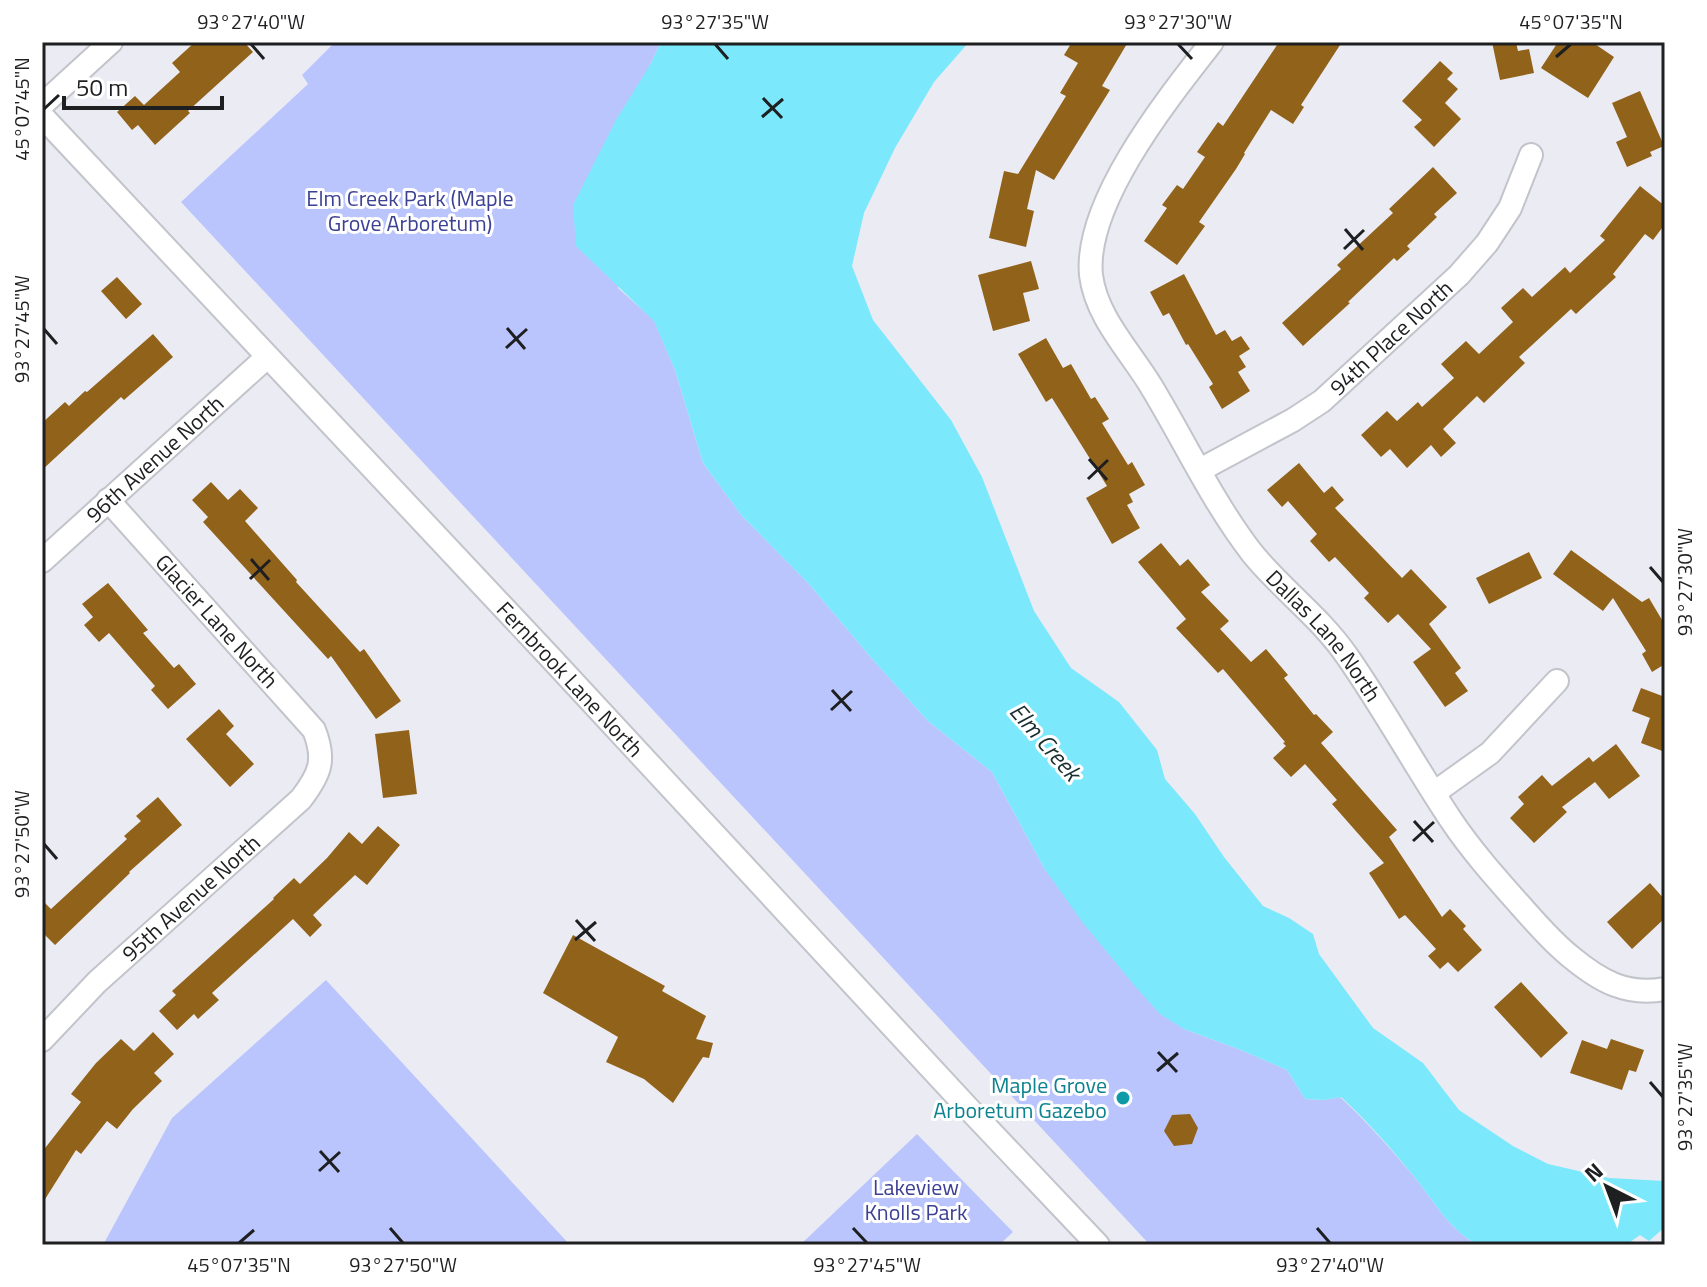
<svg xmlns="http://www.w3.org/2000/svg" width="1707" height="1287" viewBox="0 0 1707 1287" font-family="'Titillium Web',sans-serif">
  <style>
    .green { fill: #bbc5fd }
    .water { fill: #7ce8fc }
    .building { fill: #91621a }
    .lines { fill: none; stroke-linecap: round; stroke-linejoin: round }
    .minor-casing { stroke: #c3c4cb; stroke-width: 26 }
    .minor { stroke: #fff; stroke-width: 22 }
    .ticks { fill: none; stroke: #1e1f21; stroke-width: 3 }
    .culture-dot { fill: #0f9aa8; stroke: #fff; stroke-width: 3 }
    .labels { text-anchor: middle; stroke-width: 6; stroke-linejoin: round; paint-order: stroke }
    .park-label { font-size: 22px; fill: #3d4193; stroke: #fff }
    .street-label { font-size: 22px; fill: #1e1f21; stroke: #fff }
    .culture-label { font-size: 22px; fill: #0d838f; stroke: #fff; text-anchor: end }
    .water-label { font-size: 24px; font-style: italic; fill: #1a2d31; stroke: #fff }
    .neatline { fill: none; stroke: #1e1f21; stroke-width: 3 }
    .ticks-label { font-size: 20px; text-anchor: middle; fill: #1e1f21 }
  </style>
  <rect width="100%" height="100%" fill="#ebecf3"/>
  <path class="green" d="M335 42H661L650 65 618 288 654 320 675 370 703 463 742 516 809 584 873 660 928 721 992 772 1044 868 1184 1029 1241 1050 1287 1070 1305 1099 1324 1100 1340 1097C1366 1121 1389 1147 1412 1174 1433 1199 1449 1231 1479 1245H1150L181 202 308 84 302 75Z
    M326 980 570 1245H103L172 1118Z
    M917 1134 1013 1232 999 1245H800Z"/>
  <path class="water" d="M661 42H969L934 82 895 148 864 213 852 266 873 320 951 420 982 477 1034 611 1071 668 1119 702 1157 750 1165 779 1195 814 1224 857 1263 906 1289 918 1313 934 1319 954 1373 1028 1423 1063 1459 1110 1513 1146 1548 1164 1609 1178 1665 1181V1227L1649 1241 1640 1235 1626 1245H1479C1449 1231 1433 1199 1412 1174 1390 1147 1367 1121 1341 1097L1324 1100 1305 1099 1287 1070 1241 1050 1184 1029 1160 1014 1134 985 1083 923 1044 868 992 772 928 721 873 660 809 584 742 516 703 463 675 370 654 321 576 246 573 205 616 120 650 65Z"/>
  <path class="building" d="M195 42H244L253 52 188 111 190 113 155 145 138 125 132 130 117 112 135 96 144 105 180 72 172 63Z
    M1072 42H1128L1102 86 1110 90 1054 180 1036 170 1027 209 1034 211 1026 247 989 238 1004 171 1018 174 1066 96 1060 93 1078 63 1064 55Z
    M1279 42H1342L1301 105 1304 107 1293 124 1271 110 1244 153 1245 154 1236 169 1199 222 1205 226 1177 265 1144 241 1167 208 1162 205 1177 185 1183 189 1205 157 1197 152 1218 122 1223 126Z
    M1492 42H1516L1518 51 1529 49 1534 73 1500 80Z
    M1558 42H1592L1614 57 1588 98 1541 68Z
    M1440 61 1453 73 1447 79 1458 89 1445 103 1461 119 1434 147 1414 127 1422 120 1402 101Z
    M1640 91 1664 146 1650 152 1652 156 1627 167 1616 142 1627 137 1612 103Z
    M1433 167 1457 193 1434 214 1437 217 1407 246 1410 249 1397 261 1394 258 1348 302 1350 303 1303 346 1282 323 1341 269 1337 265 1393 213 1389 209Z
    M1640 186 1665 206V224L1653 240 1645 234 1613 274 1616 277 1576 314 1571 309 1519 357 1525 363 1484 403 1477 396 1443 429 1456 443 1441 457 1431 445 1407 468 1390 449 1381 457 1361 435 1387 411 1397 421 1418 402 1422 407 1454 378 1441 364 1466 341 1479 354 1513 322 1501 308 1523 288 1532 297 1565 267 1570 273 1605 240 1600 236Z
    M1031 261 1039 289 1023 293 1030 321 993 331 978 275Z
    M1184 274 1216 335 1225 330 1232 341 1241 336 1250 349 1239 356 1246 367 1238 372 1250 391 1222 409 1209 387 1213 384 1188 344 1186 345 1169 313 1163 316 1150 292Z
    M117 277 142 304 126 319 101 291Z
    M153 334 173 357 124 400 121 397 42 470V423L65 402 69 406 85 391 87 392Z
    M1046 338 1063 368 1071 364 1091 399 1095 397 1109 419 1102 423 1128 465 1132 462 1145 485 1129 494 1133 502 1127 505 1140 528 1112 544 1086 498 1107 486 1052 398 1046 402 1018 354Z
    M1299 463 1324 493 1332 486 1344 500 1335 508 1402 578 1411 569 1447 607 1429 624 1461 668 1455 673 1468 691 1445 707 1413 662 1431 649 1398 614 1388 623 1364 598 1369 593 1335 557 1329 562 1310 541 1317 534 1288 501 1282 507 1267 490Z
    M211 482 228 500 240 489 258 508 245 521 297 580 296 582 360 652 364 649 401 701 376 719 331 656 328 659 203 522 208 517 192 500Z
    M1161 543 1180 566 1188 559 1210 585 1201 592 1229 621 1220 629 1251 662 1266 649 1288 675 1284 678 1314 715 1316 714 1333 732 1321 743 1397 830 1389 837 1442 917 1450 909 1466 926 1463 929 1482 950 1458 972 1448 962 1440 969 1428 956 1436 949 1405 915 1399 919 1369 873 1384 863 1332 804 1337 800 1305 764 1291 777 1273 758 1286 746 1283 743 1285 742 1223 669 1218 673 1176 628 1186 619 1138 562Z
    M1571 550 1642 602 1649 598 1665 625V664L1652 672 1642 654 1646 651 1613 598 1603 611 1553 574Z
    M1529 552 1542 578 1489 604 1476 578Z
    M108 583 148 630 143 633 174 668 179 664 196 684 168 709 151 690 155 686 109 633 99 642 84 625 93 617 82 604Z
    M1641 688 1665 697V752L1641 743 1650 718 1632 711Z
    M219 709 234 726 226 734 254 764 230 787 186 739Z
    M409 730 417 794 383 798 375 734Z
    M1616 744 1640 776 1609 799 1595 782 1562 807 1567 812 1534 843 1510 818 1524 804 1518 797 1542 775 1552 786 1589 757 1593 762Z
    M158 797 182 825 129 872 130 873 55 945 42 932V900L51 909 127 839 124 836 141 821 136 816Z
    M378 826 400 845 367 885 355 875 313 915 322 925 310 937 293 919 212 993 219 1000 198 1019 194 1014 177 1030 159 1011 176 995 172 991 274 899 273 898 294 878 300 884 327 858 349 832 362 844Z
    M1650 883 1665 900V918L1632 949 1607 922Z
    M573 935 665 986 662 991 706 1016 696 1039 713 1043 709 1058 703 1057 673 1103 644 1079 606 1062 618 1037 543 993Z
    M1521 982 1568 1033 1541 1058 1494 1007Z
    M153 1032 174 1054 154 1073 162 1081 133 1109 117 1129 107 1121 81 1154 76 1150 42 1204V1152L81 1102 71 1094 96 1063 121 1039 134 1051Z
    M1611 1039 1644 1050 1636 1072 1629 1070 1622 1090 1570 1073 1582 1040 1607 1049Z
    M1190 1114 1198 1128 1192 1144 1174 1146 1164 1131 1172 1115Z"/>
  <g class="lines">
    <g class="minor-casing">
      <g id="minor">
        <path id="s1" d="M1212 42C1169 97 1084 202 1091 275 1096 317 1130 351 1151 386 1185 442 1212 501 1252 553 1281 589 1320 617 1347 656 1384 709 1415 766 1451 820 1471 850 1496 878 1520 905 1536 923 1552 942 1571 957 1600 981 1626 996 1665 989"/>
        <path d="M42 105 111 42"/>
        <path id="s2" d="M42 116 549 656 968 1108 1098 1245"/>
        <path id="s3" d="M1200 470 1293 420 1322 401 1459 275 1487 243 1510 208 1531 155"/>
        <path id="s4" d="M42 561 267 357"/>
        <path d="M1434 793 1490 753 1557 681"/>
        <path id="s5" d="M42 1040 97 982 301 799C320 774 326 760 314 730L108 500"/>
      </g>
    </g>
    <use href="#minor" class="minor"/>
  </g>
  <path class="ticks" d="M251 44 264 59M715 44 728 59M1178 44 1192 59M1556 57 1571 44M763 98 782 118M44 109 59 95M762 117 783 99M1345 229 1363 250M1344 249 1364 230M507 328 525 349M44 329 57 344M506 348 527 329M1089 459 1107 480M1088 479 1108 460M251 559 269 580M1650 567 1663 582M250 579 270 560M832 690 851 711M831 710 852 691M1414 821 1433 842M1413 841 1434 822M44 844 57 859M576 920 595 941M575 940 596 922M1158 1052 1177 1072M1157 1071 1178 1053M1650 1082 1663 1097M320 1151 339 1172M319 1171 340 1152M390 1228 403 1243M853 1228 867 1243M1317 1228 1330 1243M239 1243 254 1230"/>
  <circle class="culture-dot" cx="1123" cy="1098" r="8"/>
  <g class="labels">
    <g class="park-label">
      <text x="410" y="206">Elm Creek Park (Maple<tspan x="410" dy="25">Grove Arboretum)</tspan></text>
      <text x="916" y="1195">Lakeview<tspan x="916" dy="25">Knolls Park</tspan></text>
    </g>
    <g class="street-label">
      <text dy="8" stroke="none"><textPath href="#s3" startOffset="234">94th Place North</textPath></text>
      <text dy="8" stroke="none"><textPath href="#s4" startOffset="152">96th Avenue North</textPath></text>
      <text transform="translate(217 621) rotate(48)" y="8">Glacier Lane North</text>
      <text dy="8" stroke="none"><textPath href="#s1" startOffset="700">Dallas Lane North</textPath></text>
      <text dy="8" stroke="none"><textPath href="#s2" startOffset="772">Fernbrook Lane North</textPath></text>
      <text dy="8" stroke="none"><textPath href="#s5" startOffset="206">95th Avenue North</textPath></text>
    </g>
    <g class="culture-label">
      <text x="1107" y="1093">Maple Grove<tspan x="1107" dy="25">Arboretum Gazebo</tspan></text>
    </g>
    <g class="water-label">
      <text transform="translate(1045 742) rotate(49)" y="8">Elm Creek</text>
    </g>
  </g>
  <rect width="1707" height="1287" fill="none" stroke="#ffffff" stroke-width="88"/>
  <g transform="translate(1607 1187) rotate(318)" stroke="#ffffff" stroke-width="6" paint-order="stroke">
  <path d="M0-6L14 30L0 20L-14 30Z" fill="#1e1f21"/>
  <text y="-12" font-size="22" font-weight="bold" text-anchor="middle" fill="#1e1f21">N</text>
  </g>
  <path d="M64 96v12h158v-12" fill="none" stroke="#1e1f21" stroke-width="4"/>
  <text x="76" y="96" font-size="24" fill="#1e1f21" stroke="#ffffff" stroke-width="6" paint-order="stroke">50 m</text>
  <rect x="44" y="44" width="1619" height="1199" class="neatline"/>
  <g class="ticks-label">
    <text x="251" y="29">93°27'40"W</text>
    <text x="715" y="29">93°27'35"W</text>
    <text x="1178" y="29">93°27'30"W</text>
    <text x="1571" y="29">45°07'35"N</text>
    <text transform="translate(22 109) rotate(-90)" y="7">45°07'45"N</text>
    <text transform="translate(22 329) rotate(-90)" y="7">93°27'45"W</text>
    <text transform="translate(1685 582) rotate(-90)" y="7">93°27'30"W</text>
    <text transform="translate(22 844) rotate(-90)" y="7">93°27'50"W</text>
    <text transform="translate(1685 1097) rotate(-90)" y="7">93°27'35"W</text>
    <text x="239" y="1272">45°07'35"N</text>
    <text x="403" y="1272">93°27'50"W</text>
    <text x="867" y="1272">93°27'45"W</text>
    <text x="1330" y="1272">93°27'40"W</text>
  </g>
</svg>
